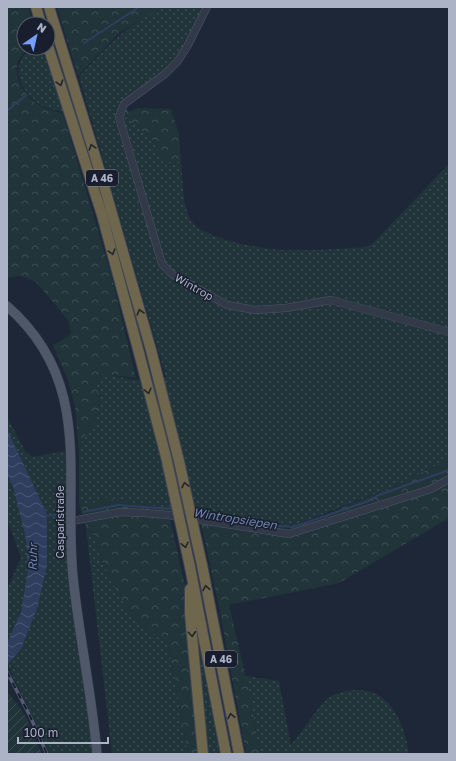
<svg xmlns="http://www.w3.org/2000/svg" width="456" height="761" viewBox="0 0 456 761" font-family="'Golos Text',sans-serif">
  <style>
    .grass { fill: url(#grass-dots) }
    .forest { fill: url(#forest-crowns) }
    .garden { fill: url(#garden-furrows) }
    .water { fill: url(#water-waves) }
    .lines { fill: none; stroke-linecap: round; stroke-linejoin: round }
    .stream { stroke: #2f3e5f; stroke-width: 2 }
    .minor-casing { stroke: #4f5667; stroke-width: 8 }
    .major-casing { stroke: #3b4252; stroke-width: 10 }
    .highway-casing { stroke: #3c4353; stroke-width: 12 }
    .minor { stroke: #323949; stroke-width: 7 }
    .major { stroke: #4f5869; stroke-width: 9 }
    .highway { stroke: #6f664e; stroke-width: 10 }
    .rail-casing { stroke: #535c70; stroke-width: 3.5 }
    .rail { stroke: #181e2d; stroke-width: 2; stroke-dasharray: 6; stroke-linecap: butt }
    .highway-bridge-casing { stroke: #3c4353; stroke-width: 12; stroke-linecap: butt }
    .highway-bridge { stroke: #6f664e; stroke-width: 10 }
    .oneway { stroke: #212530 }
    .labels { text-anchor: middle; stroke-width: 3; stroke-linejoin: round; paint-order: stroke }
    .shield { fill: #181e2d; stroke: #808698; stroke-width: 1 }
    .shield-label { font-size: 10px; font-weight: bold; fill: #acb3c6 }
    .street-label { font-size: 11px; fill: #acb3c6; stroke: #181e2d }
    .water-label { font-size: 12px; font-style: italic; fill: #7286b1; stroke: #181e2d }
  </style>
  <defs>
    <pattern id="grass-dots" width="8" height="8" patternUnits="userSpaceOnUse"><rect width="8" height="8" fill="#203439"/><path d="M2 2h.1M6 6h.1" fill="none" stroke="#3e4f54" stroke-width="1.8" stroke-linecap="round"/></pattern>
    <pattern id="forest-crowns" width="20" height="18" patternUnits="userSpaceOnUse"><rect width="20" height="18" fill="#203439"/><path d="M2 6a3 3 0 1 1 6 0M12 15a3 3 0 1 1 6 0" fill="none" stroke="#3e4f54"/></pattern>
    <pattern id="garden-furrows" width="10" height="10" patternUnits="userSpaceOnUse"><rect width="10" height="10" fill="#203439"/><path d="M-1 1l2-2M0 10L10 0M9 11l2-2" fill="none" stroke="#3e4f54"/></pattern>
    <pattern id="water-waves" width="16" height="10" patternUnits="userSpaceOnUse"><rect width="16" height="10" fill="#2f3e5f"/><path d="M0 5q4-4 8 0t8 0" fill="none" stroke="#4a5874"/></pattern>
  </defs>
  <rect width="100%" height="100%" fill="#1e2738"/>
  <path class="grass" d="M162 7H205L178 57 165 72 118 110 153 140 166 167 168 162H181C183 180 182 203 190 219 200 239 260 248 281 250 307 251 339 249 366 247L373 243 449 164V329L328 298 255 308 226 304 170 277 220 306 254 312 328 301 449 334V459L395 486 293 526 285 527 104 498 91 504H79V452L83 438 94 423 100 403 96 383 102 374C107 374 110 375 115 376 129 380 152 382 166 377L79 77C105 48 127 25 162 7Z
    M34 48H42L64 113C57 110 47 109 40 105 20 92 6 61 34 48Z
    M7 417 25 451 33 457 65 451 68 519 93 754H50L39 729 7 665 21 649 37 609 41 587 47 514 7 429Z
    M7 475C19 500 30 542 28 570 28 593 18 623 7 643V590L21 557 7 520Z
    M86 527 93 535 102 561 118 594 134 618 168 645 188 754H112Z
    M198 641 218 744 220 754H206Z
    M246 676 279 681 291 745C301 734 319 704 330 697 339 691 348 690 359 690 392 691 405 726 409 754H260Z"/>
  <path class="forest" d="M7 7H28L34 24H24V48H31C4 61 20 94 40 106 46 110 56 111 63 114L111 274 136 378 102 374 96 383 100 403 94 423 83 438 79 452 75 406 68 380 53 345 67 337 71 333 68 320 36 282 21 276 7 278Z
    M57 7H162L119 33 78 76Z
    M126 107 129 112 137 108 171 109 179 134 181 162H169L166 167 153 140 124 116Z
    M449 459V518L339 583 229 605 249 690 260 754H246L219 607 201 523 170 519 186 590 199 754H188L168 645 134 618 118 594 102 561 93 535 86 527 79 504H91L104 498 290 529 395 486Z"/>
  <path class="garden" d="M9 693 26 717 42 754H8L7 752V696Z"/>
  <path class="water" d="M7 429 47 514V565L37 609 21 649 7 665V643L21 612 28 570 26 538 13 487 7 475Z"/>
  <g class="lines">
    <path class="stream" d="M84 43 139 7
      M7 111 26 95
      M83 512 118 505 174 509
      M195 513 237 520 255 525 293 527 366 502 379 495 449 470
      M46 516 63 514"/>
    <g class="minor-casing">
      <path id="minor" d="M207 7 188 45 178 61 165 74 124 104 119 117 162 264 173 275 227 305 255 310 286 308 331 300 449 332
        M72 521 120 512 144 513 168 515 289 534 431 489 449 479"/>
    </g>
    <g class="major-casing">
      <path id="major" d="M7 306C95 383 63 477 73 577 79 636 92 695 97 754"/>
    </g>
    <g class="highway-casing">
      <path id="highway" d="M36 7 41 24
        M49 7 103 182 151 350
        M48 46 102 215 139 353
        M202 565 239 754
        M190 567 226 754
        M190 589V614L203 754"/>
    </g>
    <use href="#minor" class="minor"/>
    <use href="#major" class="major"/>
    <use href="#highway" class="highway"/>
    <g class="rail-casing">
      <path id="rail" d="M7 672 30 716 47 754"/>
    </g>
    <use href="#rail" class="rail"/>
    <g class="highway-bridge-casing">
      <path id="highway-bridge" d="M151 350 179 461 202 565
        M139 353 166 457 190 567"/>
    </g>
    <use href="#highway-bridge" class="highway-bridge"/>
  </g>
  <defs><path id="oneway-chevron" d="M-2-3.5L2.5 0L-2 3.5" fill="none" stroke-width="1.6" stroke-linecap="round" stroke-linejoin="round"/></defs>
  <g class="oneway">
    <use href="#oneway-chevron" transform="translate(60 83) rotate(72)"/>
    <use href="#oneway-chevron" transform="translate(92 147) rotate(-107)"/>
    <use href="#oneway-chevron" transform="translate(112 252) rotate(75)"/>
    <use href="#oneway-chevron" transform="translate(140 312) rotate(-106)"/>
    <use href="#oneway-chevron" transform="translate(148 391) rotate(76)"/>
    <use href="#oneway-chevron" transform="translate(185 485) rotate(-102)"/>
    <use href="#oneway-chevron" transform="translate(185 545) rotate(77)"/>
    <use href="#oneway-chevron" transform="translate(206 588) rotate(-101)"/>
    <use href="#oneway-chevron" transform="translate(192 634) rotate(85)"/>
    <use href="#oneway-chevron" transform="translate(231 716) rotate(-101)"/>
  </g>
  <g class="labels">
    <g class="shield">
      <rect x="86" y="170" width="32" height="16" rx="3"/>
      <rect x="205" y="651" width="32" height="16" rx="3"/>
    </g>
    <g class="shield-label">
      <text x="102" y="182">A 46</text>
      <text x="221" y="663">A 46</text>
    </g>
    <g class="street-label">
      <text transform="translate(194 287) rotate(30)" y="4">Wintrop</text>
      <text transform="translate(60 522) rotate(-90)" y="4">Casparistraße</text>
    </g>
    <g class="water-label">
      <text transform="translate(235 519) rotate(9)" y="4">Wintropsiepen</text>
      <text transform="translate(33 557) rotate(-89)" y="4">Ruhr</text>
    </g>
  </g>
  <rect width="456" height="761" fill="none" stroke="#acb3c6" stroke-width="16"/>
  <g transform="translate(36 36) rotate(34)"><circle r="19" fill="#181e2d" stroke="#535a6a"/>
  <path d="M0-3L7 15L0 10L-7 15Z" fill="#779eff"/>
  <text y="-6" font-size="11" font-weight="bold" text-anchor="middle" fill="#acb3c6">N</text>
  </g>
  <path d="M18 737v6h90v-6" fill="none" stroke="#acb3c6" stroke-width="2"/>
  <text x="24" y="737" font-size="12" fill="#acb3c6" stroke="#181e2d" stroke-width="3" paint-order="stroke">100 m</text>
</svg>
